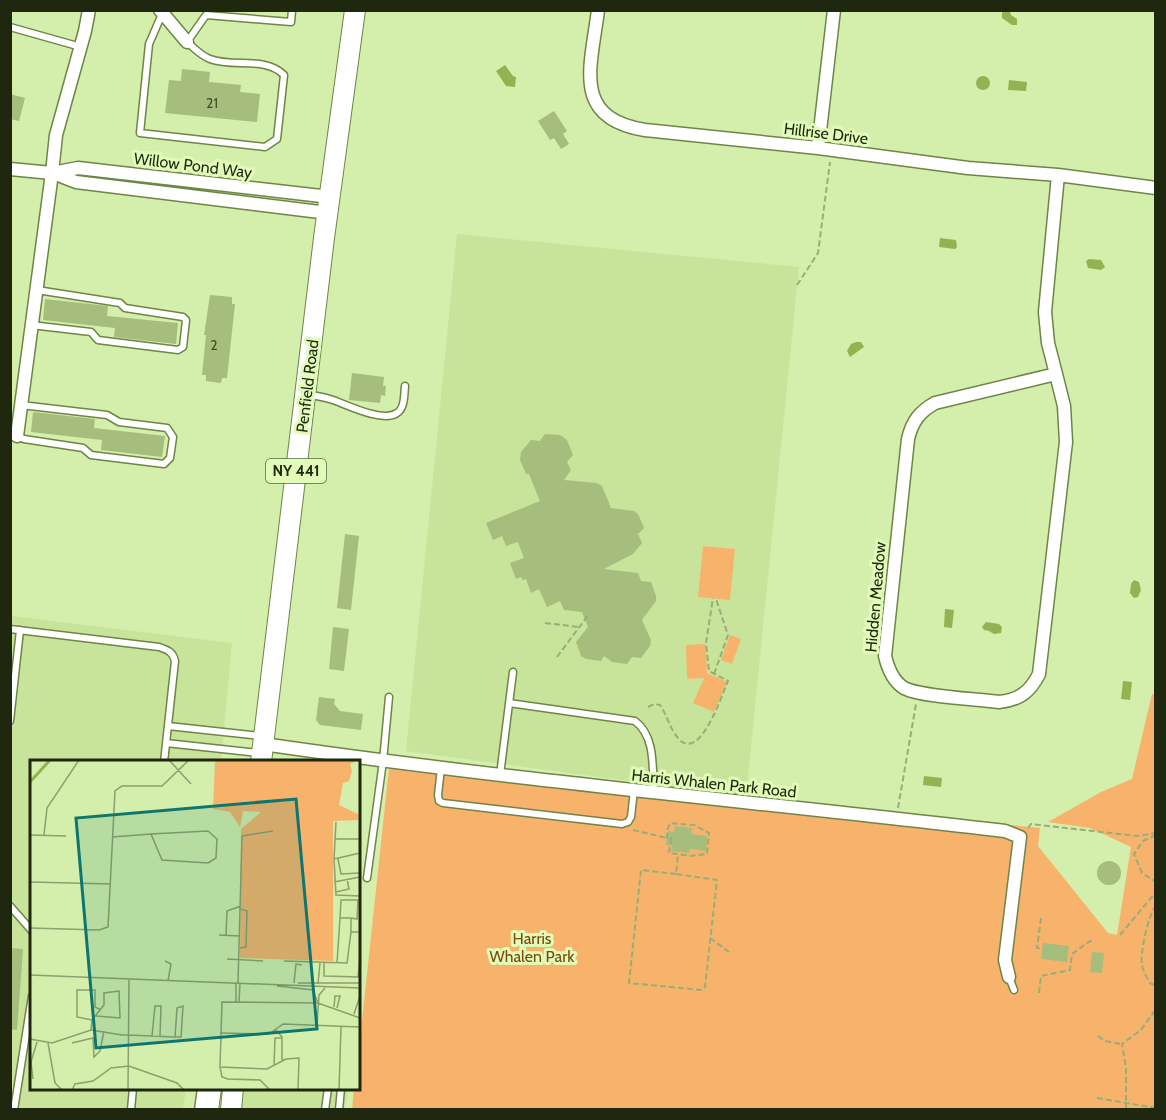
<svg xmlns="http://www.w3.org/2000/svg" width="1166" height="1120" viewBox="0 0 1166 1120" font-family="Cabin,sans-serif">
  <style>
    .built { fill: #c8e49b }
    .green { fill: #f7b36c }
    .water { fill: #91b352 }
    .building { fill: #a5bd7d }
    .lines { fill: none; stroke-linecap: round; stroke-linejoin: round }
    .service-casing { stroke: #6e8546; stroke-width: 9 }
    .minor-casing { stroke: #6e8546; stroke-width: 15 }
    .primary-casing { stroke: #6e8546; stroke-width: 22 }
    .path { stroke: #98ad77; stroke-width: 2; stroke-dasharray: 6 3; stroke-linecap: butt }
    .service { stroke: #fff; stroke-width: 6 }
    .minor { stroke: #fff; stroke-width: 12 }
    .primary { stroke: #fff; stroke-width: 20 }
    .labels { text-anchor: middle; stroke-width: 6; stroke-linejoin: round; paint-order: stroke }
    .number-label { font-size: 14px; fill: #404d2a }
    .shield { fill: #e1fbb8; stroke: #596741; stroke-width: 1.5 }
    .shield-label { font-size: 15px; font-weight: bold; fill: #1f280e }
    .street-label { font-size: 16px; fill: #1f280e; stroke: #e1fbb8 }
    .park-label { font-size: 16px; fill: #7b4a0c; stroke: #e1fbb8 }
    .inset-river { fill: none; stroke: #91b352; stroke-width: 3 }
    .inset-road { fill: none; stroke: #8c9f6c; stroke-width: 1.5 }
    .view { fill: #0f766e; fill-opacity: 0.15; stroke: #0f766e; stroke-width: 3 }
    .inset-edge { fill: none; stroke: #1f280e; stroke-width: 3 }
  </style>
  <rect width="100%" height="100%" fill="#d4eeab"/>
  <path class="built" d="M457 234 799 267 746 797 406 751Z
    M11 616 232 643 221 761 32 762V1088L186 1089 183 1109 11 1110Z
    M240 1089H348L345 1109 238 1110Z"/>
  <path class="green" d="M703 546 735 549 730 600 698 597Z
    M730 635 741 639 732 664 721 660Z
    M706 644 707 673 727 682 714 712 693 703 704 678 687 679 686 645Z
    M1152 694H1155V1109L352 1110 354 1089 358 1088 359 1049 389 768 1000 836 1002 824 1040 828 1038 846 1108 933 1117 935 1131 847 1090 828 1048 822 1101 792 1132 779Z"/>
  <path class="water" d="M1004 11 1010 12 1011 15 1017 19V25H1012L1002 18V13Z
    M505 65 513 76 516 77 515 87 506 86 496 71Z
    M976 83a7 7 0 1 1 14 0a7 7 0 1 1-14 0Z
    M1009 80 1027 82 1026 91 1008 90Z
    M940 238 956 240 957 247 955 249 939 247Z
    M1089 259 1101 260 1105 267 1101 270 1088 268 1086 261Z
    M856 342H861L864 347 850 357 847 351 851 344Z
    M1134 580 1139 582 1141 590 1138 597 1134 598 1130 593 1131 584Z
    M945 609 954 610 952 628 944 627Z
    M986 622 999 624 1002 627 1001 633 994 634 989 631 984 630 982 627Z
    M1123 681 1132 682 1130 700 1121 699Z
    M924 776 942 778 941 787 923 785Z"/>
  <path class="building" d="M182 69 210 72 209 82 241 85 240 92 260 94 257 122 165 113 169 80 181 81Z
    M10 94 25 98 19 121 10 119Z
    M554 111 567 131 563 134 569 144 561 149 554 138 550 140 538 121Z
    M210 295 232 297V304H235L227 378H222L221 383 206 381V375H202L206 335H204Z
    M45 299 108 306 107 316 178 323 176 344 114 337 115 328 43 320Z
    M352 373 384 377 383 386H386L385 396 381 395 380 403 349 400Z
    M33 412 95 419 94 428 165 436 162 457 101 450 102 440 31 432Z
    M545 434 560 435 567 440 573 455 567 462 571 470 564 480 597 483 602 486 611 508 634 511 638 514 644 528 638 534 642 543 633 554 604 569 638 573 641 581 651 582 656 596V601L642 620 651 640 650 646 641 658 632 657 627 664 612 662 604 656 601 661 586 659 581 656 576 642 588 627 582 612 564 610 560 601 547 607 539 589 531 593 526 579 523 580 521 577 516 579 510 563 524 558 518 542 506 546 502 536 493 540 486 523 540 501 529 474H526L520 460 521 452 531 440 540 441Z
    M345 534 359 536 351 610 337 608Z
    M333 627 349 629 344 671 329 669Z
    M319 697 335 699 334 704 340 711 363 714 361 730 320 725 316 720Z
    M675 826 692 828 691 834 707 836 706 851 690 849 689 853 671 851 672 846 666 845 668 831 674 832Z
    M1097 873a12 12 0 1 1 24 0a12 12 0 1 1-24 0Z
    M1043 943 1069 946 1067 962 1041 959Z
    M10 948 23 949 17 1030 10 1029Z
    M1092 952 1104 953 1102 973 1090 972Z"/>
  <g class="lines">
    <g class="service-casing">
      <path id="service" d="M162 14 149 44 140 133 265 147 277 139 284 75C265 56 234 68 210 59 201 56 194 48 187 42L206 15 291 22 292 10
        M10 27 81 47
        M31 325 91 332 98 340 178 350 183 347 186 320 183 317 125 308 120 303 37 290
        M309 395C317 396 325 397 333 400 347 405 383 423 397 413 405 408 404 395 405 386
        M17 436 24 439 83 448 91 455 164 464 170 458 173 437 167 428 119 422 107 415 21 405
        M10 629 159 647C168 650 173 652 175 661L164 762
        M509 703 635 721C656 737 652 768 654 792
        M10 721 20 630
        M168 726 260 736
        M166 743 258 753
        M441 768 438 795 439 801 443 803 622 824 628 822 631 817 634 790
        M500 775 513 672
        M367 878 383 761 389 697
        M10 906 32 931
        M1009 977 1014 990
        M14 1110 32 996
        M131 1110 133 1088
        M198 1110 201 1088
        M325 1110 328 1088
        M339 1110 341 1088"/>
    </g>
    <g class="minor-casing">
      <path id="minor" d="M160 10 187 42
        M598 10C591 67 571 118 645 130L818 148 968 168 1058 175 1156 188
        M818 148 834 10
        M10 169 52 173 78 168 330 197
        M53 173 76 182 328 213
        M1056 374 1064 406 1066 442 1039 674C1030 692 1019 700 999 702 977 699 921 697 904 688 893 681 888 669 885 656L908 439C912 422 919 412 935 403Z
        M1056 374 1048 343 1045 312 1058 175
        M17 436 52 173 56 135 85 31 89 10
        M263 744C510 780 758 802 1005 831L1020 837 1005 960 1009 977"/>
    </g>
    <g class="primary-casing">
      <path id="primary" d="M261 762 324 238 355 10
        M208 1110 211 1088
        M231 1110 233 1088"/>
    </g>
    <path class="path" d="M797 285 818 253 830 162
      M545 623 579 627
      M557 657 589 614
      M714 674 728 635 716 599
      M648 707 654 704 660 705C667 715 670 729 678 738 700 764 722 694 728 681L709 671 706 643 713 598
      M898 808 916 704
      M1028 828 1031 824 1137 836 1156 833
      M633 830 667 838
      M1156 835 1143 841 1134 854 1142 873 1156 882
      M676 874 641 870 629 983 702 990 705 987 717 880 676 874 678 854 669 853 671 838H667V831L670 823 694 825 709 833 707 854 690 856 678 854
      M1156 905C1148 916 1140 952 1142 965 1143 971 1147 978 1150 983L1156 986
      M1041 918 1037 948 1042 949
      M1120 935 1156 892
      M710 938 729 952
      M1039 993 1041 976 1070 970 1072 954 1090 941 1095 942
      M1098 1036 1105 1041 1121 1044
      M1097 1098 1156 1108
      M1126 1110V1068L1122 1044 1141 1030 1156 1009"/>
    <use href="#service" class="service"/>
    <use href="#minor" class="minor"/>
    <use href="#primary" class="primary"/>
  </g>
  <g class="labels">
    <g class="number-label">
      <text x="212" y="108">21</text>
      <text x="214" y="350">2</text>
    </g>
    <rect class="shield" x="266" y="459" width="60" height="24" rx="4.5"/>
    <g class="shield-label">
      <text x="296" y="476">NY 441</text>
    </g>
    <g class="street-label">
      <text transform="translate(826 133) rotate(7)" y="6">Hillrise Drive</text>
      <text transform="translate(193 165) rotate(7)" y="6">Willow Pond Way</text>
      <text transform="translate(307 386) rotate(-83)" y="6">Penfield Road</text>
      <text transform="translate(875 597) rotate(-85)" y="6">Hidden Meadow</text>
      <text transform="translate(714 783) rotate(6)" y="6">Harris Whalen Park Road</text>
    </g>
    <g class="park-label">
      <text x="532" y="944">Harris<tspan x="532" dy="18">Whalen Park</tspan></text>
    </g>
  </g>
  <g transform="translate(30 760)">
    <rect width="330" height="330" fill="#d4eeab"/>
    <path d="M185 0H329L320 4 322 11 319 21 313 23 309 45 330 55V60L303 61V201L210 198 211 69 231 52 213 51 210 67 200 52 183 49Z" fill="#f7b36c"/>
    <path class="inset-river" d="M0 22 20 0"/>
    <path class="inset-road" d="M139 0 161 24M306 62 304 99 330 93M178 71 187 79 186 98 178 103 132 100 121 74ZM0 75 36 76M14 75 17 48 49 0M82 77 121 74M305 79H330M304 99 306 135 330 136M308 99 311 114 330 113M0 122 81 124M304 122 330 117M306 132 319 129 317 119M0 168 69 170 78 167 85 31 92 26H132L159 0M321 172V158H310L311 140H328L327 159 321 158M189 175 210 176M196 176 197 151 211 146M210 188 216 187 217 151 211 149M197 199 233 201M135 201 141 204 138 221M254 201 317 203 321 172H330M294 203V216L330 217M307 203 310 158M0 215 330 228M328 217 330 197M208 223 212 76 243 71M264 223 266 204 272 205M268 223H330M288 224 290 203M247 226 283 230 288 243M206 242V223M209 242 210 223M304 247 305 236H310L307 248M324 254 330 236M62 260 47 257V230H65V247L71 250M287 266 289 235 295 228M245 269 252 277V302M61 270 62 260 74 245V233L89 231 90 258 66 256M190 273 239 274 253 264 330 267M122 276 125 246H131L130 276M0 279 22 283 61 270 92 275H99L145 277H151L153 246 147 248 145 277M18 283 25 323 32 330M42 283 63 278 64 297 70 291 74 271M244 306 245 278H252M190 307 192 317 198 319 230 320 240 330M3 319 1 302 7 282M42 330 45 324 63 321 81 308 99 306 147 323 154 330M98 330 99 220M268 330 269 298 256 299 237 309 190 307 192 242 288 243 330 258M309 330 311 267"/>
    <path class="view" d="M266 39 287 269 66 288 46 58Z"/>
    <rect width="330" height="330" class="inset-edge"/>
  </g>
  <rect width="1166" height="1120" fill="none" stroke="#1f280e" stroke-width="24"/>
</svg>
